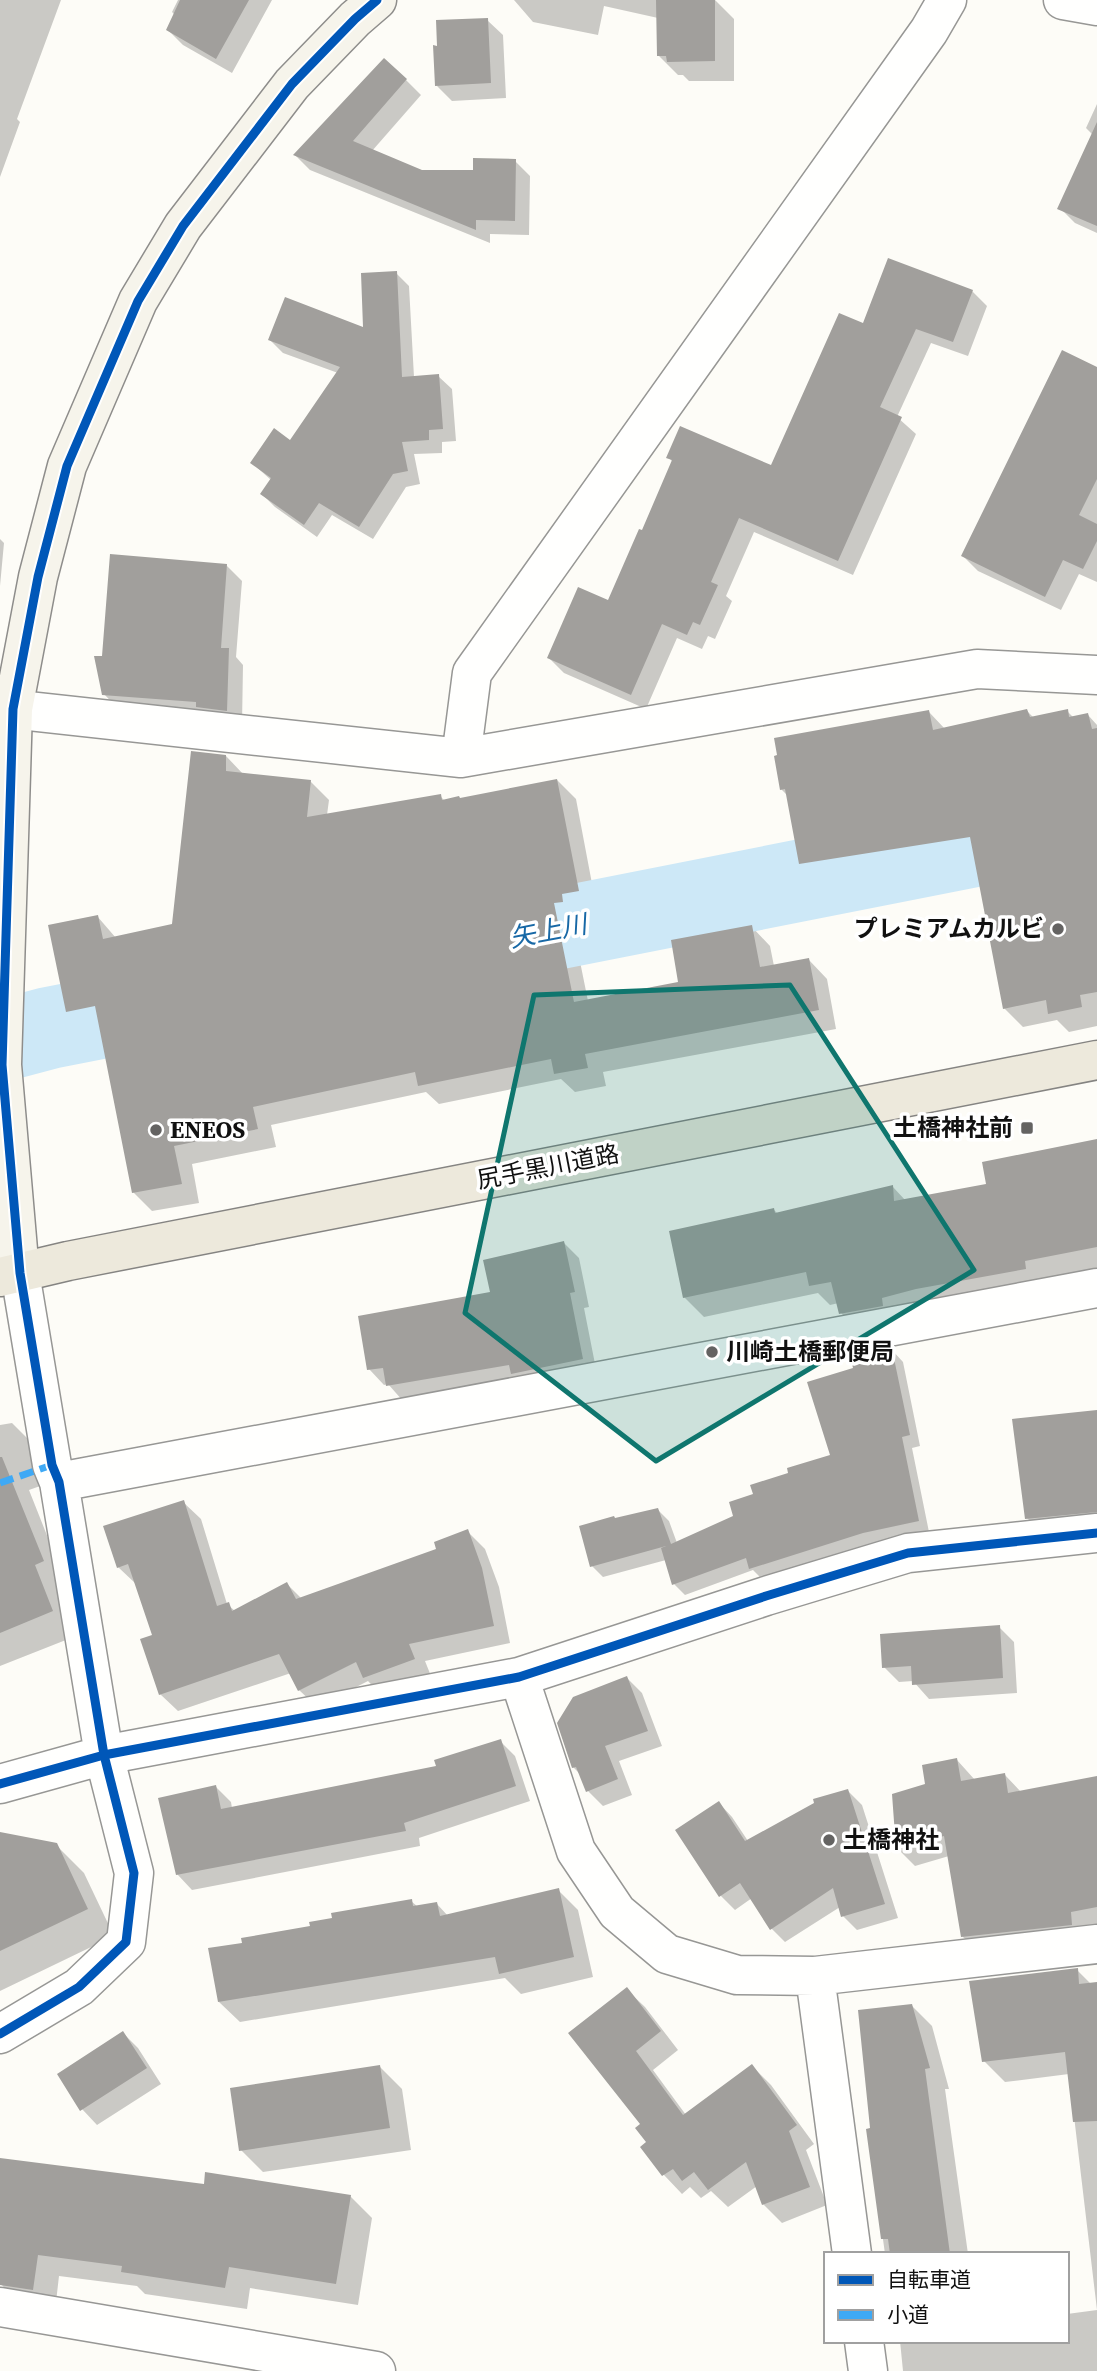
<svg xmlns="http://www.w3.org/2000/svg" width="1097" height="2371" viewBox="0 0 1097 2371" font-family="'Source Serif 4','Noto Sans JP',serif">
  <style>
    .shadow { fill: #0003 }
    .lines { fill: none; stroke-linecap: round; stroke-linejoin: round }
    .river { stroke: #cde8f7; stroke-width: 82 }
    .building { fill: #a19f9c }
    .street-casing { stroke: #979795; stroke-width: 41 }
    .secondary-casing { stroke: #8e8d8b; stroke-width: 41 }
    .primary-casing { stroke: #858482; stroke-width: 41 }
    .street { stroke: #fffffe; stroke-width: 38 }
    .secondary { stroke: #f6f4eb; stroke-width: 38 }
    .primary { stroke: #ede9dc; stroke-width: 38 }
    .quiet { stroke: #3fa9f5; stroke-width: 7; stroke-dasharray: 14 7; stroke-linecap: butt }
    .cycleway-casing { stroke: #fff; stroke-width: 13 }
    .cycleway { stroke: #0057b8; stroke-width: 9 }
    .marked { fill: #0f766e; fill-opacity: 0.2; stroke: #0f766e; stroke-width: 5; stroke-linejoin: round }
    .poi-dot { fill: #646362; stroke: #fff; stroke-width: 2.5 }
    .labels { text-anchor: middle; stroke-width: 7; stroke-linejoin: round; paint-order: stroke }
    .poi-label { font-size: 24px; font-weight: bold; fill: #111; stroke: #fff; text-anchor: start }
    .street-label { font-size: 24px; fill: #111; stroke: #fff }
    .water-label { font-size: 26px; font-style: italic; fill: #1768a6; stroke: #fff }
  </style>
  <rect width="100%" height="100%" fill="#fdfcf7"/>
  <path class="shadow" d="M0 0H61L17 119 20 122 0 177Z
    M178 0H272L232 73 183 45 168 30 175 15 172 12Z
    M514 0H715L734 19V81H689L683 75H678L658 55V18L604 6 598 35 533 22Z
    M487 20 503 35 506 98 452 101 437 86Z
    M406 80 421 95 372 151 422 171H475L515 161 530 176 529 235 490 234V243L310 170 295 155Z
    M1097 104V233L1075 223 1060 208 1093 135 1086 128Z
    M396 273 409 286 414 377 438 376 452 389 456 441 442 442V453L414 454 420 484 406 487 373 539 332 515 317 537 275 507 262 494 271 480 252 463 290 442 338 373 283 353 270 340 365 329Z
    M972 291 987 306 968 356 931 343 897 417 916 434 853 575 754 532 726 596 732 601 715 639 708 636 702 649 677 638 646 709 564 673 549 658 609 602 643 533 673 462 668 457 771 467 864 326Z
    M1097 369V582L1079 574 1061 610 978 571 963 556Z
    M0 539 4 543 0 586Z
    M226 565 242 581 236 657 243 665 242 725 119 710 104 694 103 658Z
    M1027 711 1034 718 1067 711 1074 718 1088 715 1097 725V1026L1069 1032 1057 1020 1023 1027 1004 1008 976 857 820 882 801 863 788 796 781 789 929 712 945 729Z
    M226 756 244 775 310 781 329 800 327 815 440 796 445 801 461 799 557 780 576 799 597 910 579 913 581 920 572 922 588 1001 681 983 752 927 770 946 774 966 809 960 827 979 836 1029 603 1072 606 1086 575 1092 561 1079 439 1104 426 1092 271 1125 276 1147 192 1164 199 1203 152 1211 133 1192 101 1027 86 1030 67 1012 97 916 116 938 173 926Z
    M1097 1141V1270L861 1333 841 1313 839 1303 830 1305 818 1293 704 1317 684 1297 774 1210 778 1214 893 1187 906 1201 988 1185Z
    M564 1243 579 1258 589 1307 584 1308 597 1374 403 1401 388 1384 384 1385 369 1369 492 1294Z
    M892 1350 903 1362 920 1446 912 1448 929 1532 762 1579 753 1570 685 1595 674 1584 666 1560 603 1577 592 1566 615 1519 658 1510 669 1521 677 1543 735 1517 755 1495 790 1474 832 1456 855 1369Z
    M1097 1411V1535L1049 1540 1027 1518Z
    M12 1423 36 1447 43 1485 29 1490 67 1586 76 1636 0 1666V1425Z
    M183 1502 201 1519 227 1604 235 1611 287 1584 302 1599 438 1550 467 1531 485 1549 499 1587 510 1643 425 1661 431 1676 381 1695 368 1681 317 1707 299 1690 291 1673 178 1711 160 1694 154 1636 136 1584 118 1567Z
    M999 1627 1014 1642 1017 1693 929 1699 913 1681 899 1682 884 1667Z
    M627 1678 642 1693 662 1746 619 1761 632 1795 603 1806 588 1791 581 1775 573 1767Z
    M500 1741 515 1756 530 1801 419 1838 420 1846 192 1890 177 1874 216 1787 231 1802 232 1808 438 1767Z
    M957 1760 975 1780 1005 1775 1022 1793 1097 1778V1927L981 1954 963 1937 949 1856 915 1866 897 1848 927 1785Z
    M848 1791 862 1805 898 1918 857 1930 843 1916 840 1907 785 1942 771 1928 752 1898 735 1910 721 1896 719 1803 732 1817 748 1841Z
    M0 1834 56 1845 84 1873 114 1936 0 1991Z
    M558 1890 578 1910 593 1977 521 1994 505 1978 240 2022 219 2002 244 1944 411 1901 418 1907 437 1904 448 1916Z
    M1077 1970 1091 1984H1097V2310L1069 2074 1005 2082 984 2061Z
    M626 1989 645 2007 678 2050 653 2070 686 2115 752 2066 771 2085 814 2144 806 2150 827 2205 782 2223 763 2204 757 2186 728 2207 711 2191 701 2198 690 2187 682 2194 664 2175 643 2147 648 2143 642 2124Z
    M912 2006 932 2026 949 2089H945L968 2254H885L868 2130H872Z
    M123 2033 138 2048 161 2084 97 2125 82 2109Z
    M380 2067 402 2089 411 2150 263 2172 241 2150Z
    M0 2160 205 2186 350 2196 372 2218 358 2305 250 2288 247 2309 145 2294 137 2286 59 2276 55 2311 23 2307 0 2283Z
    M1097 2310V2371H903L900 2341H1067V2314Z"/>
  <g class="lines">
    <path class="river" d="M448 950 1097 822
      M0 1041 49 1028 207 997"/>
  </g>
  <path class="building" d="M180 0H249L216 59 166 30Z
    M656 0H715V61L667 62 666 56H657Z
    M488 18 491 83 435 86 433 45 437 46 436 20Z
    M384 58 407 79 353 141 422 170H473V158L516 159 515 221 476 220V230L293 155Z
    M1097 122V226L1057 209Z
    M888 258 973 290 953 342 916 329 880 407 902 417 838 561 739 518 711 582 718 585 700 625 693 622 687 635 662 624 631 695 547 658 578 587 608 600 639 529 642 530 672 460 666 458 680 426 771 465 839 313 863 323Z
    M397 271 402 377 439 374 443 429 429 430V440L402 442 408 471 393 474 359 527 319 503 304 525 260 494 271 478 250 463 274 428 290 440 340 367 268 340 285 297 363 327 361 273Z
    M1062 350 1097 367V479L1079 515 1097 524V541L1083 569 1063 560 1045 597 961 556Z
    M110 554 227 564 221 648H229L227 711 196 707V702L102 695 94 656H102Z
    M1027 709 1030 717 1068 709 1069 717 1088 713 1092 729 1097 728V992L1080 995 1082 1007 1048 1014 1046 1000 1003 1009 970 837 799 864 785 789 780 790 774 756 777 755 774 738 929 710 933 730Z
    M191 751 226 755V771L311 780 307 817 441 794 442 800 459 796 460 798 557 779 579 891 562 894 563 902 554 903 574 1002 678 982 671 940 752 925 760 967 809 958 819 1010 585 1054 588 1068 554 1074 551 1059 418 1086 415 1072 253 1107 258 1129 174 1146 182 1184 132 1193 95 1006 66 1012 48 925 98 915 103 939 172 924Z
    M1097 1139V1247L1025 1261 1026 1269 916 1289 882 1298 883 1306 839 1314 831 1282 809 1286 806 1272 683 1298 669 1231 774 1208 775 1213 893 1185 894 1201 986 1184 982 1162Z
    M564 1241 575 1292 570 1293 583 1359 511 1374 509 1365 386 1386 383 1368 367 1370 358 1316 490 1292 483 1260Z
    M892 1349 910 1435 902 1437 919 1521 863 1533 749 1569 746 1558 672 1585 661 1548 666 1546 590 1567 579 1526 614 1516 615 1518 658 1508 671 1544 733 1516 729 1502 753 1494 750 1485 788 1473 787 1468 830 1455 807 1382 853 1368 850 1356Z
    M1097 1410V1512L1025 1519 1012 1419Z
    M0 1457H2L44 1561 35 1565 53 1611 0 1633Z
    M184 1500 217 1606 229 1602 232 1611 287 1582 296 1599 436 1549 434 1542 468 1529 482 1568 494 1626 409 1644 415 1659 363 1678 356 1662 298 1691 279 1654 159 1695 140 1639 152 1635 128 1564 117 1568 103 1526Z
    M1000 1625 1003 1678 912 1685 911 1666 882 1668 880 1634Z
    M627 1676 648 1731 605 1746 618 1779 586 1792 576 1767 572 1768 557 1723 573 1697Z
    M501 1739 516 1786 404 1823 406 1831 176 1875 158 1798 216 1785 221 1809 436 1766 434 1760Z
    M957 1758 961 1781 1005 1773 1008 1793 1097 1776V1907L1071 1912 1072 1925 961 1937 944 1836 896 1849 892 1794 925 1784 922 1765Z
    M848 1789 885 1904 841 1917 833 1888 770 1930 740 1883 719 1897 675 1830 719 1801 745 1841 814 1803 813 1799Z
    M0 1832 57 1843 88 1909 0 1951Z
    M559 1888 574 1957 499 1974 495 1957 218 2002 208 1948 242 1943 241 1938 310 1926 309 1922 332 1918 331 1913 412 1899 413 1906 437 1902 440 1916Z
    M1078 1968 1079 1984 1097 1982V2121L1073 2122 1065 2052 982 2062 969 1981Z
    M627 1987 661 2031 636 2051 683 2115 752 2064 797 2125 789 2131 810 2187 762 2205 746 2162 708 2190 694 2172 682 2181 673 2169 662 2176 640 2147 646 2142 635 2128 640 2124 568 2033Z
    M912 2004 930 2068 925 2069 950 2254H890L888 2239H881L866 2129 870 2128 858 2010Z
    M123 2031 147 2068 80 2111 57 2074Z
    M380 2065 390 2128 239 2151 230 2088Z
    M0 2158 204 2184 205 2172 351 2195 336 2284 229 2267 225 2288 121 2272 122 2266 38 2255 33 2290 0 2285Z"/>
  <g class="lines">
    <g class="street-casing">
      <path id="street" d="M1063 0 1097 6
        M0 708 461 758 977 669 1097 675
        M461 758 472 673 929 31 947 0
        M59 1482 1097 1288
        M519 1677 576 1851 617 1912 667 1954 737 1975 815 1976 1097 1944
        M0 1784 104 1755 519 1677 766 1596 908 1553 1097 1533
        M815 1976 852 2254
        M0 2034 79 1987 126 1942 134 1873 104 1755 59 1482 52 1465 20 1273
        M0 2307 376 2371
        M864 2341 868 2371"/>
    </g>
    <g class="secondary-casing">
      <path id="secondary" d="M20 1273 2 1065 13 709 38 577 67 466 138 301 183 226 292 84 355 19 377 0"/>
    </g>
    <g class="primary-casing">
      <path id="primary" d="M0 1277 68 1261 1097 1060"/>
    </g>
    <use href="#street" class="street"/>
    <use href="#secondary" class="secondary"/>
    <use href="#primary" class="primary"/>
    <path class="quiet" d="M0 1483 52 1465"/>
    <g class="cycleway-casing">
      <path id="cycleway" d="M0 1784 104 1755 519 1677 766 1596 908 1553 1097 1533
        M0 2034 79 1987 126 1942 134 1873 104 1755 59 1482 52 1465 20 1273 2 1065 13 709 38 577 67 466 138 301 183 226 292 84 355 19 377 0"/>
    </g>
    <use href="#cycleway" class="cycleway"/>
  </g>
  <path class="marked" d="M790 985 974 1270 656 1461 465 1313 534 995Z"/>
  <g class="poi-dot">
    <circle cx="1058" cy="929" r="7"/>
    <rect x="1020" y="1121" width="14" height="14" rx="3.5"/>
    <circle cx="156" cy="1130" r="7"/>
    <circle cx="712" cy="1352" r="7"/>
    <circle cx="829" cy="1840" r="7"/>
  </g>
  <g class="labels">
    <g class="poi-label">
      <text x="1044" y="937" text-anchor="end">プレミアムカルビ</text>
      <text x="1013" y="1136" text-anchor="end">土橋神社前</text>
      <text x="170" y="1138">ENEOS</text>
      <text x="726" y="1360">川崎土橋郵便局</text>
      <text x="843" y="1848">土橋神社</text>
    </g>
    <g class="street-label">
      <text transform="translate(548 1167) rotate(-11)" y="8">尻手黒川道路</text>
    </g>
    <g class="water-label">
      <text transform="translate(548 931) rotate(-11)" y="9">矢上川</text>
    </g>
  </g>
  <rect x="824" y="2252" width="245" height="91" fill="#ffffff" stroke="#a0a0a0" stroke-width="2"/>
  <rect x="838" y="2275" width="35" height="10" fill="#0057b8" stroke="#a0a0a0" stroke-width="2"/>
  <text x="887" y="2287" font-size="21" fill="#111111">自転車道</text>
  <rect x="838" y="2310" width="35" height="10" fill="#3fa9f5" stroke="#a0a0a0" stroke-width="2"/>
  <text x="887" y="2322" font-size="21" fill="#111111">小道</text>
</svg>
